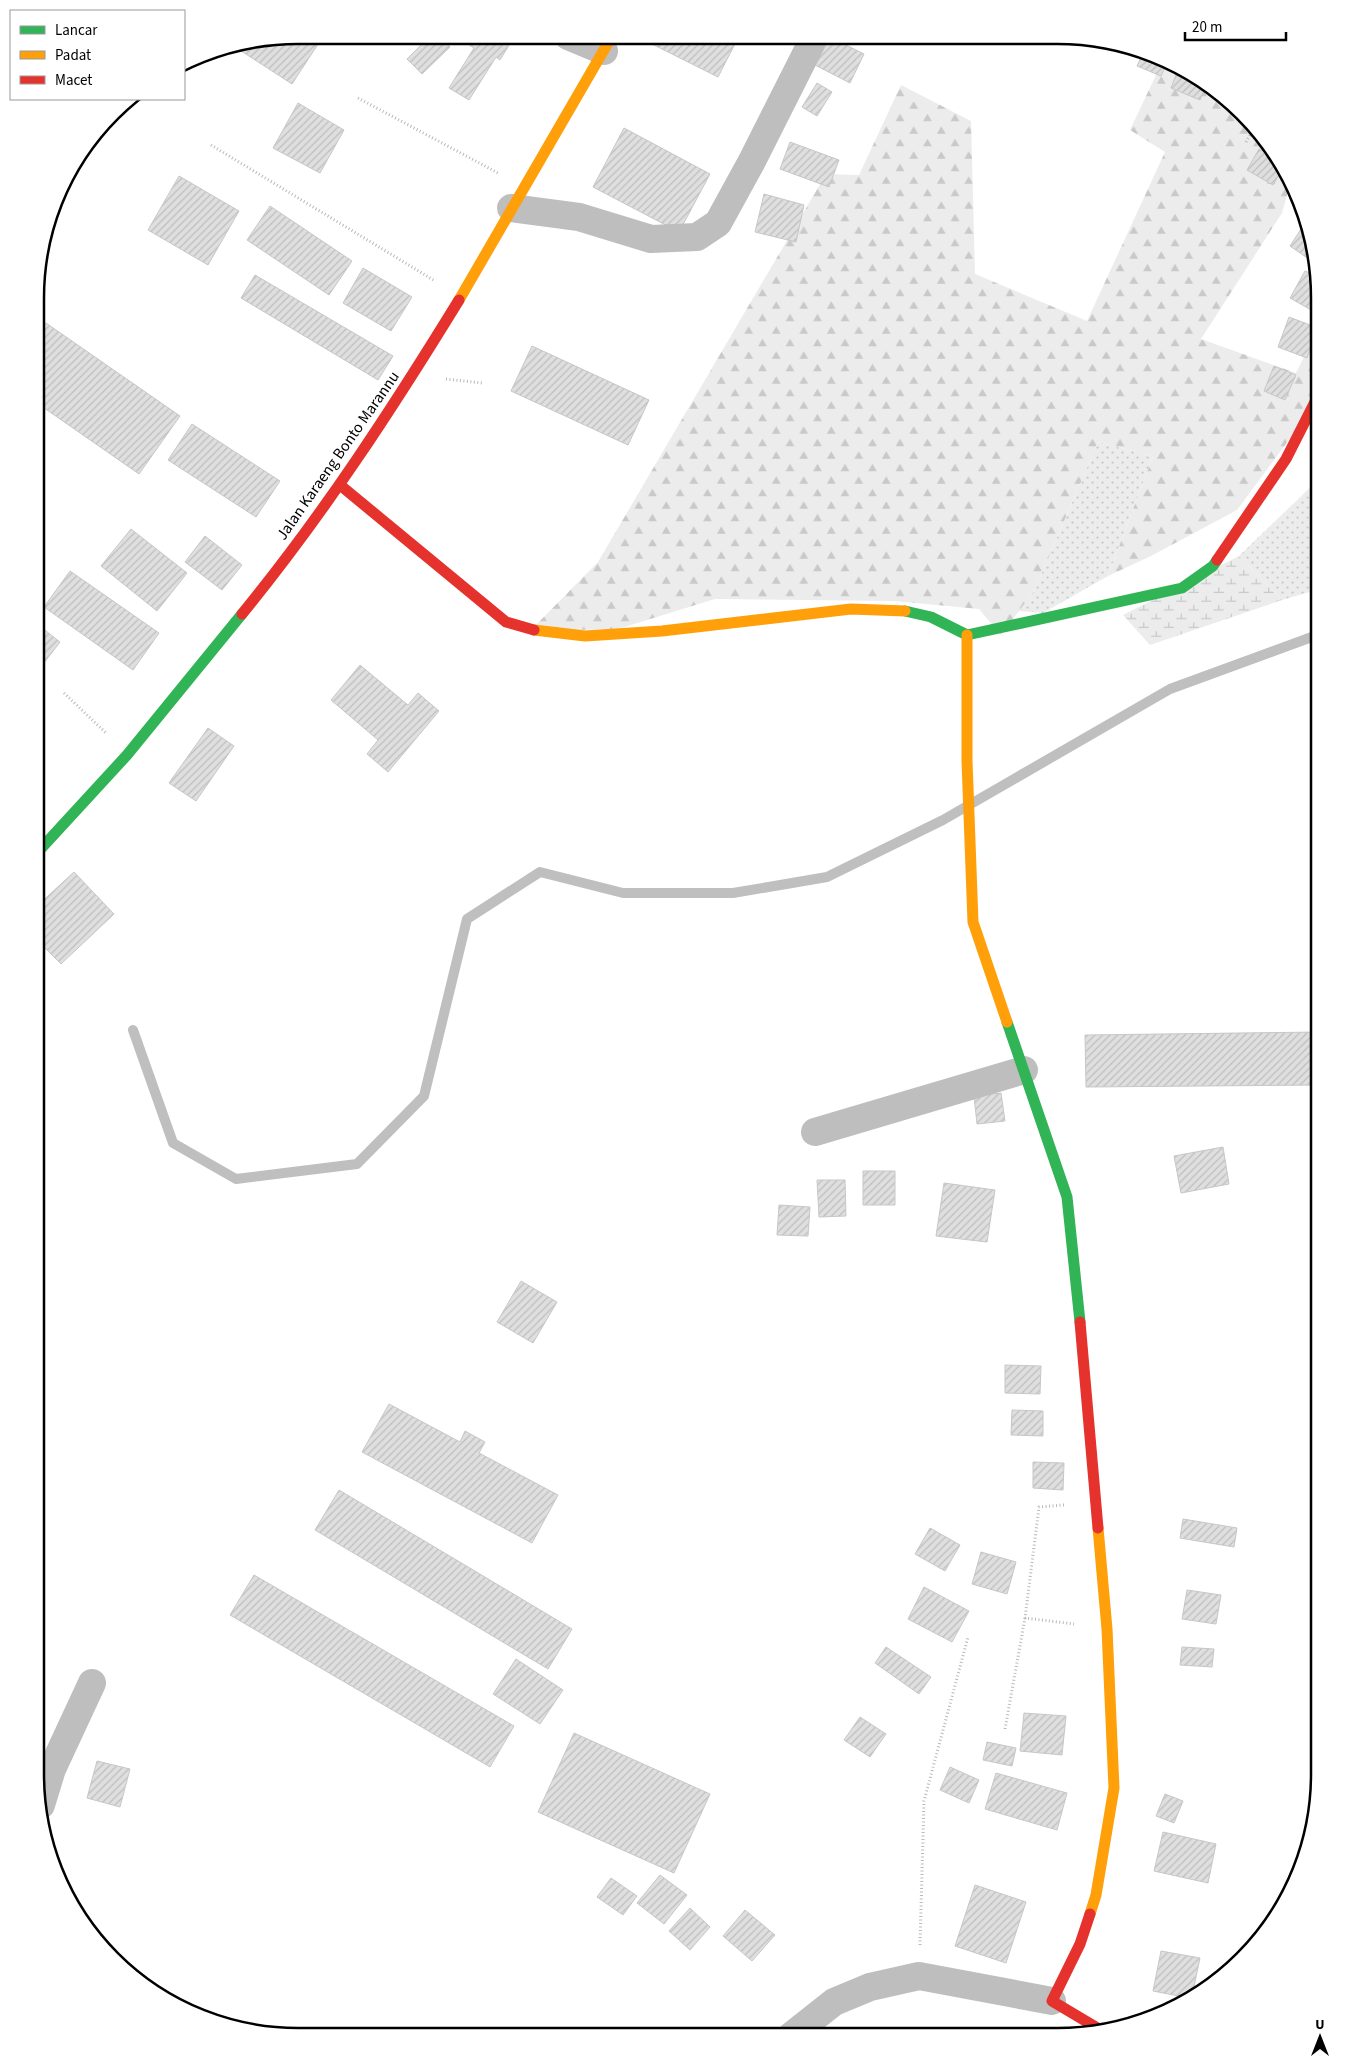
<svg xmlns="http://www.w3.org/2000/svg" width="1355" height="2072" viewBox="0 0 1355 2072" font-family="'Source Sans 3',sans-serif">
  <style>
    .grass { fill: url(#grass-dots) }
    .forest { fill: url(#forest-firs) }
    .wetland { fill: url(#wetland-marsh) }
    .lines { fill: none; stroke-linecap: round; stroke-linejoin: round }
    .stream { stroke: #bfbfbf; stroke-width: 10 }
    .building { fill: url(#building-hatch); stroke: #c7c7c7 }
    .path { stroke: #b9b9b9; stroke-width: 3; stroke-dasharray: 1 2.5; stroke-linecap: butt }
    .street { stroke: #bebebe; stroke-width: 28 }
    .fast { stroke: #30b455; stroke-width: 11 }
    .slow { stroke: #ff9f0a; stroke-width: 11 }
    .jam { stroke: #e5322d; stroke-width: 11 }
    .labels { text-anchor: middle; stroke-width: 5; stroke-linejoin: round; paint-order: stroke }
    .street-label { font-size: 16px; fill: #000; stroke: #fff }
    .rim { fill: none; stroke: #000; stroke-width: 2.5 }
  </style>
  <defs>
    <pattern id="grass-dots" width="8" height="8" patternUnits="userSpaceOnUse" patternTransform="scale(1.25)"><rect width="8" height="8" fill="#ececec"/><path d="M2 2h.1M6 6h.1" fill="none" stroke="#c9c9c9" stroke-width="1.8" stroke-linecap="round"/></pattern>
    <pattern id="forest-firs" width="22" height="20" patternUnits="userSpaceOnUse" patternTransform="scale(1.25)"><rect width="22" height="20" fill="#ececec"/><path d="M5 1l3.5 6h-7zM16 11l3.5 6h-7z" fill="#c9c9c9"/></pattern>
    <pattern id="wetland-marsh" width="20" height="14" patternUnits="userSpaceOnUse" patternTransform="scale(1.25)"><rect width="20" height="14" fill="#ececec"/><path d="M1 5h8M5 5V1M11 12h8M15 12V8" fill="none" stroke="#c9c9c9"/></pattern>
    <pattern id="building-hatch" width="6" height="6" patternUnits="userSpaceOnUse" patternTransform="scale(1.25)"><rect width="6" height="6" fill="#dfdfdf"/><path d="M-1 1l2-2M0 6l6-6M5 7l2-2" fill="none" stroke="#bebebe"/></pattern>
  </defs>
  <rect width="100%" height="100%" fill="#fff"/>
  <path class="grass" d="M1098 442 1153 456 1108 576 1043 613 1019 611 1034 591Z
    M1320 478V589L1282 600 1239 556Z"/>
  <path class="forest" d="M1164 58 1217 89 1266 137 1291 181 1282 213 1201 339 1296 373 1320 325V398L1237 510 1151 556 1108 576 1153 456 1098 442 1034 591 1001 635 979 609 894 601 715 599 618 629 530 631 598 562 826 174 859 175 901 85 971 121 975 274 1087 321 1165 152 1130 130Z"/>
  <path class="wetland" d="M1239 556 1282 600 1150 645 1123 615Z"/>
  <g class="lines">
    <path class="stream" d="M133 1030 173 1143 236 1179 357 1164 424 1096 467 919 540 872 623 893H733L827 877 943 820 1170 689 1320 634"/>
  </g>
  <path class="building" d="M297 35H324L292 84 235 47Z
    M431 35H439L450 47 422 74 407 59Z
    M454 35 514 37 500 60 496 57 469 100 449 88 474 48Z
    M641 36H739L718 77 640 38Z
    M825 37H830L864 54 850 83 811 63Z
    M1144 51 1168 61 1161 76 1137 66Z
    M1179 67 1207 83 1200 100 1171 88Z
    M817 83 832 92 817 116 802 107Z
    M298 103 344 130 320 173 273 148Z
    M624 128 710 174 679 232 593 187Z
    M790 142 839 160 829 187 780 169Z
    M1259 149 1279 160 1283 168 1273 185 1247 170Z
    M179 176 239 211 208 265 148 230Z
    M764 194 804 205 796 242 755 232Z
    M270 206 352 261 329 295 247 240Z
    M1305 223 1313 262 1290 246Z
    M363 268 412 297 391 331 343 303Z
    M1305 271 1316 276 1320 297V315L1290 298Z
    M255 275 393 356 378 380 241 298Z
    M1289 317 1318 328 1307 358 1278 347Z
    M46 323 180 416 139 474 37 403V335Z
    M532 346 649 400 628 445 511 391Z
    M1274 366 1296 375 1285 400 1264 391Z
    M192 424 280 481 256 517 168 460Z
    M131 529 187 573 157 611 101 566Z
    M205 536 242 565 222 590 185 562Z
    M70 571 159 633 133 670 44 607Z
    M37 624 60 642 40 668 37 666Z
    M360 665 408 705 418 693 439 711 388 772 367 754 378 740 331 700Z
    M208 728 234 746 196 801 169 783Z
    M74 872 114 914 61 964 36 939V907Z
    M1320 1032V1085L1086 1087 1085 1035Z
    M1001 1093 1005 1121 977 1124 974 1096Z
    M1223 1147 1229 1184 1181 1193 1174 1156Z
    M863 1171H895V1205H863Z
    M817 1180H845L846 1216 819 1217Z
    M944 1183 995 1190 987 1242 936 1236Z
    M779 1205 810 1207 808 1236 777 1235Z
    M521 1281 557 1302 533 1343 497 1322Z
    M1005 1365 1041 1366 1040 1394 1005 1393Z
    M389 1404 460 1442 465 1431 485 1442 479 1453 558 1495 532 1543 362 1452Z
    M1012 1410 1043 1411V1436L1011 1435Z
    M1033 1462 1064 1463 1063 1490 1033 1488Z
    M339 1490 572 1629 548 1669 315 1530Z
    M1183 1519 1237 1528 1234 1547 1180 1538Z
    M930 1528 960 1545 945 1571 915 1554Z
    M981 1552 1016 1562 1007 1594 972 1584Z
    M254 1575 514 1726 490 1767 230 1615Z
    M924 1587 969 1611 952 1642 908 1619Z
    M1187 1590 1221 1595 1216 1624 1182 1619Z
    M886 1647 931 1677 919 1694 875 1663Z
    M1182 1647 1214 1649 1212 1667 1180 1665Z
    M516 1659 563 1690 540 1724 493 1694Z
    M1024 1713 1066 1716 1062 1755 1020 1751Z
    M860 1717 886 1734 870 1757 844 1740Z
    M574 1733 710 1794 674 1873 538 1812Z
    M987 1742 1016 1748 1012 1766 983 1760Z
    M97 1761 130 1769 120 1807 87 1798Z
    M950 1767 979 1780 969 1803 940 1790Z
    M996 1773 1067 1793 1057 1830 985 1809Z
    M1165 1794 1183 1801 1174 1823 1156 1816Z
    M1163 1832 1216 1844 1208 1883 1154 1871Z
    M660 1875 687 1895 664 1924 637 1903Z
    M611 1878 637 1896 623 1915 597 1897Z
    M975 1885 1026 1902 1006 1963 955 1946Z
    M690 1908 710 1927 690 1950 669 1931Z
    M745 1910 775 1935 752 1961 723 1936Z
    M1161 1951 1200 1958 1192 1996 1189 1998 1153 1991Z"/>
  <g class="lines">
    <path class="path" d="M358 98 498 173
      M1246 142 1255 127
      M211 145 435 281
      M446 379 482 383
      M64 693 106 733
      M1064 1505 1039 1507 1025 1618 1074 1624
      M1005 1729 1025 1618
      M920 1945 924 1801 968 1637"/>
    <path class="street" d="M568 36 604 51
      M511 208 579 217 651 239 697 237 718 223 752 161 815 36
      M815 1132 1024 1070
      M41 1805 52 1769 92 1683
      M791 2036 834 2002 870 1987 919 1976 1052 2001"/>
    <path class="fast" d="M905 611 931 617 967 635 1182 588 1213 566 1217 560
      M36 854 127 755 242 614
      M1007 1022 1067 1197 1080 1322"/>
    <path class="slow" d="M459 300 612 36
      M534 630 585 636 662 631 851 609 905 611
      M967 635V761L973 922 1007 1022
      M1090 1914 1096 1895 1114 1788 1107 1629 1098 1528"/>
    <path class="jam" d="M340 485 506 622 534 630
      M1217 560 1286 459 1320 392
      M242 614C323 515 392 409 459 300
      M1080 1322 1098 1528
      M1090 1914 1080 1944 1052 2001 1099 2029"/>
  </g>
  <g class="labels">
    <g class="street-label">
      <text transform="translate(337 455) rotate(-55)" y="6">Jalan Karaeng Bonto Marannu</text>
    </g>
  </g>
  <path d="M0 0H1355V2072H0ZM298 44H1057A254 254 0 0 1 1311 298V1774A254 254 0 0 1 1057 2028H298A254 254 0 0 1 44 1774V298A254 254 0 0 1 298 44Z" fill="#fff" fill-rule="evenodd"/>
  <path class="rim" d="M298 44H1057A254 254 0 0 1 1311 298V1774A254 254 0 0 1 1057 2028H298A254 254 0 0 1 44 1774V298A254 254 0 0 1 298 44Z"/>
  <rect x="10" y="10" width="175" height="90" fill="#ffffff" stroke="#999999"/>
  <rect x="20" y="26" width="25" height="8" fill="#30b455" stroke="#999999"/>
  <text x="55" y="35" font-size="15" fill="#000000">Lancar</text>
  <rect x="20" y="51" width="25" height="8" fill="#ff9f0a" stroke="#999999"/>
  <text x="55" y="60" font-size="15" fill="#000000">Padat</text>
  <rect x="20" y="76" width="25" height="8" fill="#e5322d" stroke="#999999"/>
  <text x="55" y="85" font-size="15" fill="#000000">Macet</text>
  <g transform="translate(1320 2037)" stroke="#ffffff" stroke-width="4" paint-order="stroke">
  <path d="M0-4L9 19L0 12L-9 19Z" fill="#000000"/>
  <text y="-8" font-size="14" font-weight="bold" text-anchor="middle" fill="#000000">U</text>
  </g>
  <path d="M1185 32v8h101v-8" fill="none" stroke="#000000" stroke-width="2.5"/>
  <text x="1192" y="32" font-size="15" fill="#000000" stroke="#ffffff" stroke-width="4" paint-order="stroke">20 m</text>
</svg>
